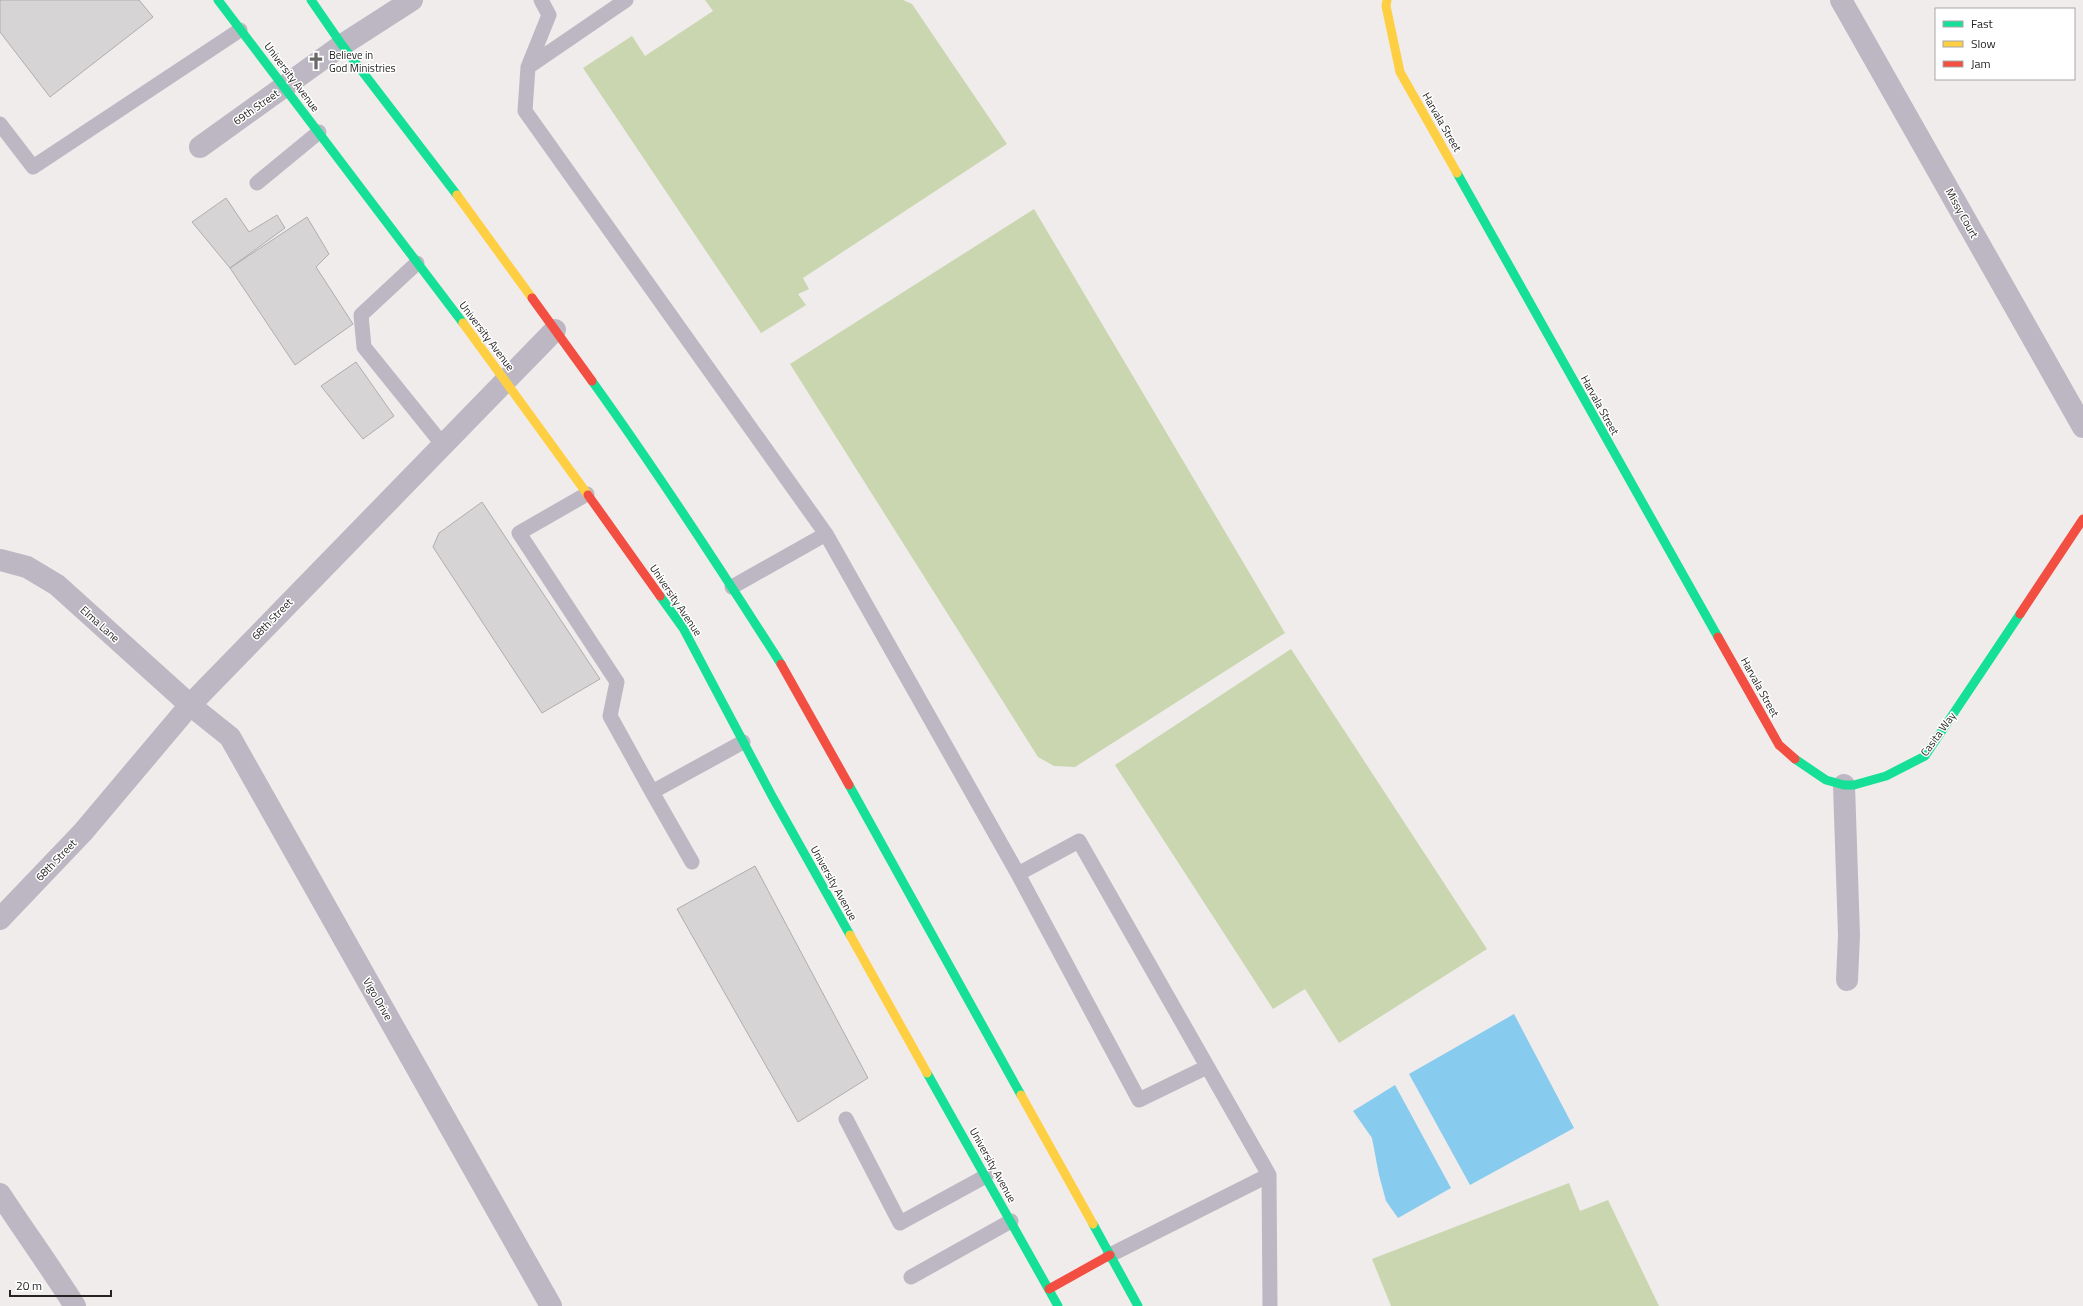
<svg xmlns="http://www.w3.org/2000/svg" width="2083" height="1306" viewBox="0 0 2083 1306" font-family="'Titillium Web',sans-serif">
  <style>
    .green { fill: #cad6af }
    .water { fill: #87cbee }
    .building { fill: #d6d4d4; stroke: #afadad }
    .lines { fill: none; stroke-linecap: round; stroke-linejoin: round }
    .lane { stroke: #bcb7c2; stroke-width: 15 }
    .street { stroke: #bcb7c2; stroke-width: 22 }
    .fast { stroke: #16e098; stroke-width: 9 }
    .slow { stroke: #ffcf43; stroke-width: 9 }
    .jam { stroke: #f24e42; stroke-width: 9 }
    .labels { text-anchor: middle; stroke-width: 3; stroke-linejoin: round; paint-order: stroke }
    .poi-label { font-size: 11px; fill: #252423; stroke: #fff; text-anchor: start }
    .street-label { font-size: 11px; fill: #252423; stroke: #fff }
  </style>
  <rect width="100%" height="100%" fill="#efeceb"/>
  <path class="green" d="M705 0H903L912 4 1007 144 803 278 809 289 798 294 806 305 761 333 583 68 632 36 645 56 713 11Z
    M1034 209 1285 633 1075 767 1054 766 1038 757 790 364Z
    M1291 649 1487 949 1339 1043 1305 989 1273 1009 1115 765Z
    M1569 1183 1580 1211 1608 1200 1659 1306H1391L1372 1259Z"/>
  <path class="water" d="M1514 1014 1574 1128 1470 1185 1409 1074Z
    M1395 1085 1451 1188 1398 1218 1386 1201 1379 1175 1372 1138 1353 1111Z"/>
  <path class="building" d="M0 0H139L153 17 50 97 0 32Z
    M226 198 249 232 277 215 285 228 230 268 192 222Z
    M307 217 329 254 316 267 353 324 295 365 230 268Z
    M356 362 394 416 363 439 321 386Z
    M482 502 600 679 542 713 433 547 439 533Z
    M755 866 868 1078 798 1122 677 909Z"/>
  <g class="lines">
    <path class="lane" d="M541 0 549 15 528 67 525 111 826 534 1018 874 1079 841 1269 1175 1270 1306
      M528 67 626 0
      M0 124 33 167 240 30
      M257 183 319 132
      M417 263 361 315 364 347 443 445
      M587 494 519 533 617 682 610 716 652 792
      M732 587 826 534
      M692 862 652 792 743 742
      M1018 874 1139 1100 1207 1067
      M846 1119 900 1223 986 1176
      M1110 1255 1269 1175
      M911 1277 1011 1221"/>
    <path class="street" d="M1841 0 2083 427
      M200 147 342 45 412 0
      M0 560 27 567 57 585 190 705 230 737 551 1306
      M1844 785 1849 935 1847 980
      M0 919 83 832 190 705 555 330
      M0 1194C25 1232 51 1268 75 1306"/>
    <path class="fast" d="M218 0 463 323
      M311 0 342 45 457 195
      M1457 173 1718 637
      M592 381C658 473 720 568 781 664
      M660 596 683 628 772 796 850 935
      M1795 759 1826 780 1844 785H1854L1886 776 1925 756 2020 614
      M849 785 1021 1095
      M927 1073 1058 1306
      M1093 1224 1138 1306"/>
    <path class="slow" d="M1387 0 1386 6 1400 72 1457 173
      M457 195 532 298
      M463 323 588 495
      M850 935 927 1073
      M1021 1095 1093 1224"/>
    <path class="jam" d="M532 298 592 381
      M588 495 660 596
      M2020 614 2083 519
      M1718 637 1779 745 1795 759
      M781 664 849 785
      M1049 1289 1110 1255"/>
  </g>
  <defs>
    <g id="church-bare" transform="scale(1.38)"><path d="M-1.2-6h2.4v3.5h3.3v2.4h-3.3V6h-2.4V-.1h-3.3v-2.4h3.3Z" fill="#6c6a69" stroke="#fff" stroke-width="2.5" paint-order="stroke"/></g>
  </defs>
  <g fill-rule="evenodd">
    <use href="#church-bare" x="316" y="61"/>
  </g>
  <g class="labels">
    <g class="poi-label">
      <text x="329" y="59">Believe in<tspan x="329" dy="13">God Ministries</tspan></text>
    </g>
    <g class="street-label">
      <text transform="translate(292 77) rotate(53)" y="4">University Avenue</text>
      <text transform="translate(256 107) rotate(-35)" y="4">69th Street</text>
      <text transform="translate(1442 122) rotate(60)" y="4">Harvala Street</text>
      <text transform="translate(1962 213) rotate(61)" y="4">Missy Court</text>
      <text transform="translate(487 336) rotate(53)" y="4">University Avenue</text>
      <text transform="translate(1600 405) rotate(61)" y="4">Harvala Street</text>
      <text transform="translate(676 600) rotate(56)" y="4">University Avenue</text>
      <text transform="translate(272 619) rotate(-46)" y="4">68th Street</text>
      <text transform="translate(100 624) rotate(42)" y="4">Elma Lane</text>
      <text transform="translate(1760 687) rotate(61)" y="4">Harvala Street</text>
      <text transform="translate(1938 734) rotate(-54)" y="4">Casita Way</text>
      <text transform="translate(56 860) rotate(-46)" y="4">68th Street</text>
      <text transform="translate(834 883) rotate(61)" y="4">University Avenue</text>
      <text transform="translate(378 999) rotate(60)" y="4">Vigo Drive</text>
      <text transform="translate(993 1165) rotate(61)" y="4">University Avenue</text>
    </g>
  </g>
  <rect x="1935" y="8" width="140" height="72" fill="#ffffff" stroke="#a8a7a7"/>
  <rect x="1943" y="21" width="20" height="6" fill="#16e098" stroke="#a8a7a7"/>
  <text x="1971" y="28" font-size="12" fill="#252423">Fast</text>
  <rect x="1943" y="41" width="20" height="6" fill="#ffcf43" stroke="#a8a7a7"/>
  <text x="1971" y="48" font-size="12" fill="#252423">Slow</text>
  <rect x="1943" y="61" width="20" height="6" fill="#f24e42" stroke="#a8a7a7"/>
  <text x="1971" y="68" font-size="12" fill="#252423">Jam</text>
  <path d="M10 1290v6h101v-6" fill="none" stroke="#252423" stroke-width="2"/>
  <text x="16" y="1290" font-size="12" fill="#252423" stroke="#ffffff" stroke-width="3" paint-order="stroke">20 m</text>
</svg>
